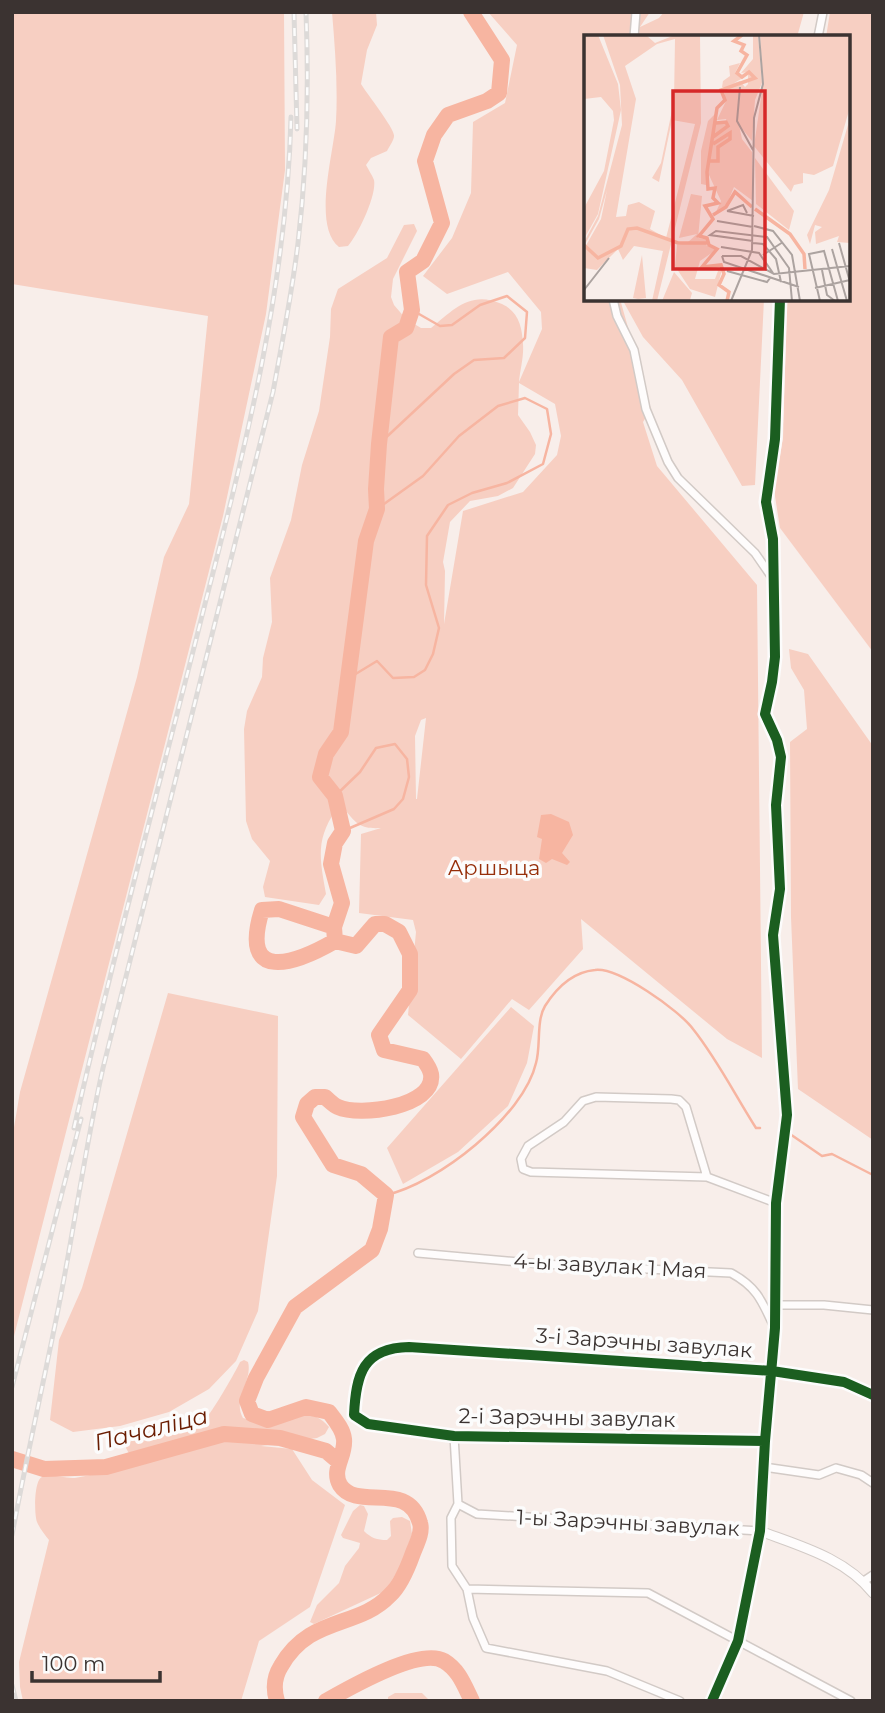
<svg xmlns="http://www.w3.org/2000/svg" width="885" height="1713" viewBox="0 0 885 1713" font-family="Montserrat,sans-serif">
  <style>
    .green { fill: #f7cfc2; fill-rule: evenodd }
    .water { fill: #f7b5a1 }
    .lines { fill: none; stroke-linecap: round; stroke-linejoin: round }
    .stream { stroke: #f7b5a1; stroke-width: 2.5 }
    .river { stroke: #f7b5a1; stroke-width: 16 }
    .minor-casing { stroke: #d2cac6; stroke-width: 10 }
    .tertiary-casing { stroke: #d2cac6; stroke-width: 11 }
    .minor { stroke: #fefcfc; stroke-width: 7 }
    .tertiary { stroke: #fefcfc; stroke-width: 9 }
    .rail-casing { stroke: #dddad8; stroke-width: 5 }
    .rail { stroke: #fcfcfc; stroke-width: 2.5; stroke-dasharray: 8; stroke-linecap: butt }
    .cycleway-casing { stroke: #fcfcfc; stroke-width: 15 }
    .cycleway { stroke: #1b5e20; stroke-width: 10 }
    .labels { text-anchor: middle; stroke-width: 7; stroke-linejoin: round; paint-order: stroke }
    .park-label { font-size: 21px; fill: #962e09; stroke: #fcfcfc }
    .street-label { font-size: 21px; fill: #3b3331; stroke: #fcfcfc }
    .water-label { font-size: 23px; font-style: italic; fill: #6a1c01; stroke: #fcfcfc }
    .inset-river { fill: none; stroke: #f7b5a1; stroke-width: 3.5 }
    .inset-road { fill: none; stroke: #aca3a0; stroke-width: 2 }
    .view { fill: #d62828; fill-opacity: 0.15; stroke: #d62828; stroke-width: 3.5 }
    .inset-edge { fill: none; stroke: #3b3331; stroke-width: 3.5 }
  </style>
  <rect width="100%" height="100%" fill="#f8eeea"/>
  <path class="green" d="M12 12H284L285 170 266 314 223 516 12 1344V1139L20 1092 137 677 164 557 189 504 208 316 12 284Z
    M332 12H376L377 25 367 50 361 84C367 94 395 129 394 136 394 140 389 147 387 151L371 158 366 165C368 169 372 175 374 180 377 195 358 235 348 246L339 247C312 226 334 152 336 121 338 86 335 48 332 12Z
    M488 12H650L640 27 659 18 664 12H804L797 37H586V299H620L651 409 643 422 657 466 757 585 762 1058 727 1039 581 919 583 949 529 1010 512 999 461 1059 408 1015 416 932 413 920 359 913 361 834 381 828C362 829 357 825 346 811L336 810C315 840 320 860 326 894L319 905 265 897 263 887 270 861 252 839 246 821 244 729 247 711 262 677 263 658 272 622 270 578 291 520 302 465 319 411 330 337 331 309 338 289 387 258 404 225 414 224 417 231 393 279 391 297 394 305 406 319 421 328H431C454 309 471 290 502 304 519 312 522 327 523 344 524 357 520 370 519 382L542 329 541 312 508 272 447 294 423 276 452 238 471 193 473 122 505 103 517 45ZM519 383 555 404 561 436 557 455 523 492 463 511 444 624 445 571 443 562 450 522 470 501 498 496 513 488 535 454 536 445 530 432 518 415ZM426 718 417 799H416L415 736 421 720Z
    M830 12H873V652L780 528 774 490 783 438 787 299H848V37H826Z
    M622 299H764L755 485 742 486 682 380 643 337Z
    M789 649 808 654 873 746V1140L798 1089 791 917 790 742 807 729 804 690 791 668Z
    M168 993 278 1016 277 1176 258 1311 236 1361 209 1389 169 1412 120 1426 73 1432 50 1420 59 1340 82 1288Z
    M511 1007 534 1026 527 1063 508 1106 458 1152 403 1184 387 1148Z
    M244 1360 248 1362C253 1381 232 1399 243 1418 250 1420 257 1422 265 1422 289 1422 308 1403 329 1427L325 1434 317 1438 261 1446 292 1449 312 1480 345 1505 310 1607 259 1641 241 1701H23L20 1687 19 1662 49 1540C45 1535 40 1529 37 1522 34 1514 34 1480 42 1477 53 1473 64 1479 75 1478 92 1475 110 1470 128 1466L132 1459 126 1448C137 1429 159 1430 179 1430 184 1430 191 1431 195 1430 205 1426 235 1373 240 1362Z
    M360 1505 364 1506 368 1514 364 1531C371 1538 377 1540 387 1540L391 1536 390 1521 393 1518 402 1517 410 1521 412 1534 402 1564 385 1591 314 1624 310 1622 317 1605 339 1583 345 1566 359 1548 360 1543 343 1538 341 1535 353 1511Z
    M395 1693H422L430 1701H388V1697Z"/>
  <path class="water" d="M551 814 569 822 573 835 562 853 570 862 567 865 552 859 546 863 539 859 542 839 537 837 541 815Z"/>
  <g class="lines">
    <path class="stream" d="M379 444 454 374 474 360 504 358 525 338 527 312 507 296 480 305 452 325 440 326 412 310
      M349 678 377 661 393 678 414 677 425 670 433 654 439 628 426 585 427 536 448 505 472 493 507 483 543 464 551 434 547 409 525 398 498 406 459 436 423 476 377 509
      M335 796 360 772 376 748 395 744 407 759 409 777 403 799 394 809 343 831
      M790 1134 822 1156 832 1154 873 1175
      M386 1195C437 1184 524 1116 536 1063 541 1046 536 1021 545 1006 557 987 572 972 595 970 618 967 679 1010 693 1029 717 1059 735 1095 756 1128H760"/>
    <path class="river" d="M334 927 279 909 262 910C239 984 295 964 335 941
      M12 1459 44 1469 106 1467 224 1434 280 1438 326 1451 339 1462
      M277 1701C273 1688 274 1677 281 1666 310 1615 358 1629 390 1595 401 1585 408 1567 413 1553 416 1545 423 1532 420 1523 408 1479 357 1512 340 1485 331 1469 346 1456 344 1439 343 1429 335 1420 329 1412L306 1407 268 1420 252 1414 247 1401 256 1378 295 1307 372 1250 380 1229 386 1195 361 1174 333 1165 303 1117 307 1104 315 1097H325C329 1100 333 1105 338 1107 359 1117 436 1107 431 1074 430 1069 426 1063 423 1059L384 1050 379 1035 410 990V954L399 932 385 924H375L356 946 335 941 334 927 342 903 331 864 335 843 343 831 335 796 320 777 326 754 341 732 366 541 377 509 376 489 379 444 391 337 406 328 412 310 407 272 423 261 442 223 425 161 434 135 448 115 487 101 499 93 502 60 471 12
      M326 1701C349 1688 420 1647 444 1661 459 1670 464 1685 472 1701"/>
    <g class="minor-casing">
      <path id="minor" d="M634 37 636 12
        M818 37 823 12
        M613 299 617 316 634 350 646 409 668 462 678 478 755 553 773 579
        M707 1177 686 1107 679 1100 671 1099 596 1097 583 1101 564 1122 528 1146 521 1159 523 1169 531 1172 707 1177 776 1203 787 1115 773 935 780 889 776 805 781 757 777 740 765 714 772 682 775 657 773 539 766 502 775 439 780 299
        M418 1253 541 1264 731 1273C757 1287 762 1301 774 1327
        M776 1305H824L873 1310
        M454 1436 458 1504 451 1518 452 1566 467 1589 473 1618 486 1648 607 1671 680 1701
        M765 1441 454 1436 368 1424 354 1415C356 1374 363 1348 409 1347L772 1371 844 1382 873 1395
        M764 1467 819 1475 836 1468 861 1475 873 1483
        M458 1504 477 1514 760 1531
        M864 1581 873 1575
        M467 1589 648 1593 851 1701"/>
    </g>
    <g class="tertiary-casing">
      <path id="tertiary" d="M760 1531C800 1546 845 1558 873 1593
        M712 1701 738 1641 760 1531 765 1441 775 1328 776 1203"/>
    </g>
    <use href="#minor" class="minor"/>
    <use href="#tertiary" class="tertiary"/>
    <g class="rail-casing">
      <path id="rail" d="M294 12 297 129
        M74 1128C114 951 162 776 206 600 247 442 287 281 291 117
        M12 1387 81 1119
        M12 1535C26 1460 43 1385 58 1310 74 1230 85 1148 103 1068L273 392C282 343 292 293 298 243 307 167 309 89 306 12
        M12 1685 16 1701"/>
    </g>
    <use href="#rail" class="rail"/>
    <g class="cycleway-casing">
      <path id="cycleway" d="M765 1441 454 1436 368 1424 354 1415C356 1374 363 1348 409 1347L772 1371 844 1382 873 1395
        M712 1701 738 1641 760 1531 765 1441 775 1328 776 1203 787 1115 773 935 780 889 776 805 781 757 777 740 765 714 772 682 775 657 773 539 766 502 775 439 780 299"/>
    </g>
    <use href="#cycleway" class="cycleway"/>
  </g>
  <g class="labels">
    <g class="park-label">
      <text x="494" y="875">Аршыца</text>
    </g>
    <g class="street-label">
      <text transform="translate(610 1266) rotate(3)" y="7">4-ы завулак 1 Мая</text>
      <text transform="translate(644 1343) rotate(4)" y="7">3-і Зарэчны завулак</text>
      <text transform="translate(567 1418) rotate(1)" y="7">2-і Зарэчны завулак</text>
      <text transform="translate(628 1523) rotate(3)" y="7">1-ы Зарэчны завулак</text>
    </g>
    <g class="water-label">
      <text transform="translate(151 1429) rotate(-14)" y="8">Пачаліца</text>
    </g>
  </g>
  <g transform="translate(584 35)">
    <rect width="266" height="266" fill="#f8eeea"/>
    <path d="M0 0H14L34 49 37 75 14 179 0 204V173L20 136 30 85 29 76 17 62 0 64ZM19 0H62L71 8 91 0H116L117 88 73 266H68L79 216 50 211 39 225 34 214 13 235 0 233V214L17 184 23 155 15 184 0 211V207L14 181 38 90 36 50ZM91 4 90 66 77 128 68 143 75 147 88 85 111 89 82 203 66 194 71 176 55 167 44 170 42 181 32 182 52 64 41 31 73 9ZM169 0H174L178 48 171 65 168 106 155 90 158 104 168 117 169 166 150 152 142 171 131 179 137 166 125 140 122 150 117 149V116L124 86 131 79 132 89 140 87 145 92 142 84 133 85 142 66 140 57 146 54 138 52 139 46 146 41 145 31 156 28 151 38 159 43 150 48 156 46 161 52 164 49V37L157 38 169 24ZM176 0H266V72L249 131 230 140 219 138V148L210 150 207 157 170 111 179 49ZM266 83V208L253 207 255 201 232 209 231 197 238 192 231 190 226 209 223 200 245 155ZM171 123 210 176 205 195 172 169ZM107 159 118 161 114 203 123 204 122 210 132 215 116 226 111 244H131L134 236 130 232 138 234 131 262 106 254 91 231 93 210 103 208 113 199 95 203ZM58 220 62 263 54 264 49 263ZM90 237 108 258 106 265 78 266Z" fill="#f7cfc2" fill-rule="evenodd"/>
    <path class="inset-river" d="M129 102 144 91 142 87 132 88M126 126H134V112L146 104V98L129 109M171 174 206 199 220 219 221 234M129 180 142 172 151 157 168 172M0 210 14 223 37 211 44 194 53 193 94 208H125M143 266 145 257 135 250 140 239 137 230 118 232 133 214 125 210 123 203 115 201 129 184 121 171 134 168 129 163 131 153 124 154 123 137 133 73 141 65 137 55 171 43 165 37 158 42 153 38 163 20 157 16 160 10 150 6 158 0"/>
    <path class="inset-road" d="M156 52 153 86 169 115M143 176 170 181M143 176 159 170 163 178M133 186 169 192M170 191 189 196 208 220 216 266M169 206 126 200 132 196 183 202 205 233 208 266M169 208 179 209 192 224 197 247M255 208 266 247M137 212 175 218 189 238M248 214 263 266M179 220 199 207M138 221H157L190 239 266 231M138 221 140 227 215 252M238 235 243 260 251 266M143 236 183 247 186 243M231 253 266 245M0 255 25 223M147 266 168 215 170 83 179 49 175 0M236 266 225 219 240 216 254 266"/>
    <path class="view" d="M89 56H181V234H89Z"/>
    <rect width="266" height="266" class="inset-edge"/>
  </g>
  <rect width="885" height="1713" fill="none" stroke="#3b3331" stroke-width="28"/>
  <path d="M32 1671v10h128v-10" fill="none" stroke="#3b3331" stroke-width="3.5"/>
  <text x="42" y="1671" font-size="21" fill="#3b3331" stroke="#fcfcfc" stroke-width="5" paint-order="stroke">100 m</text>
</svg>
